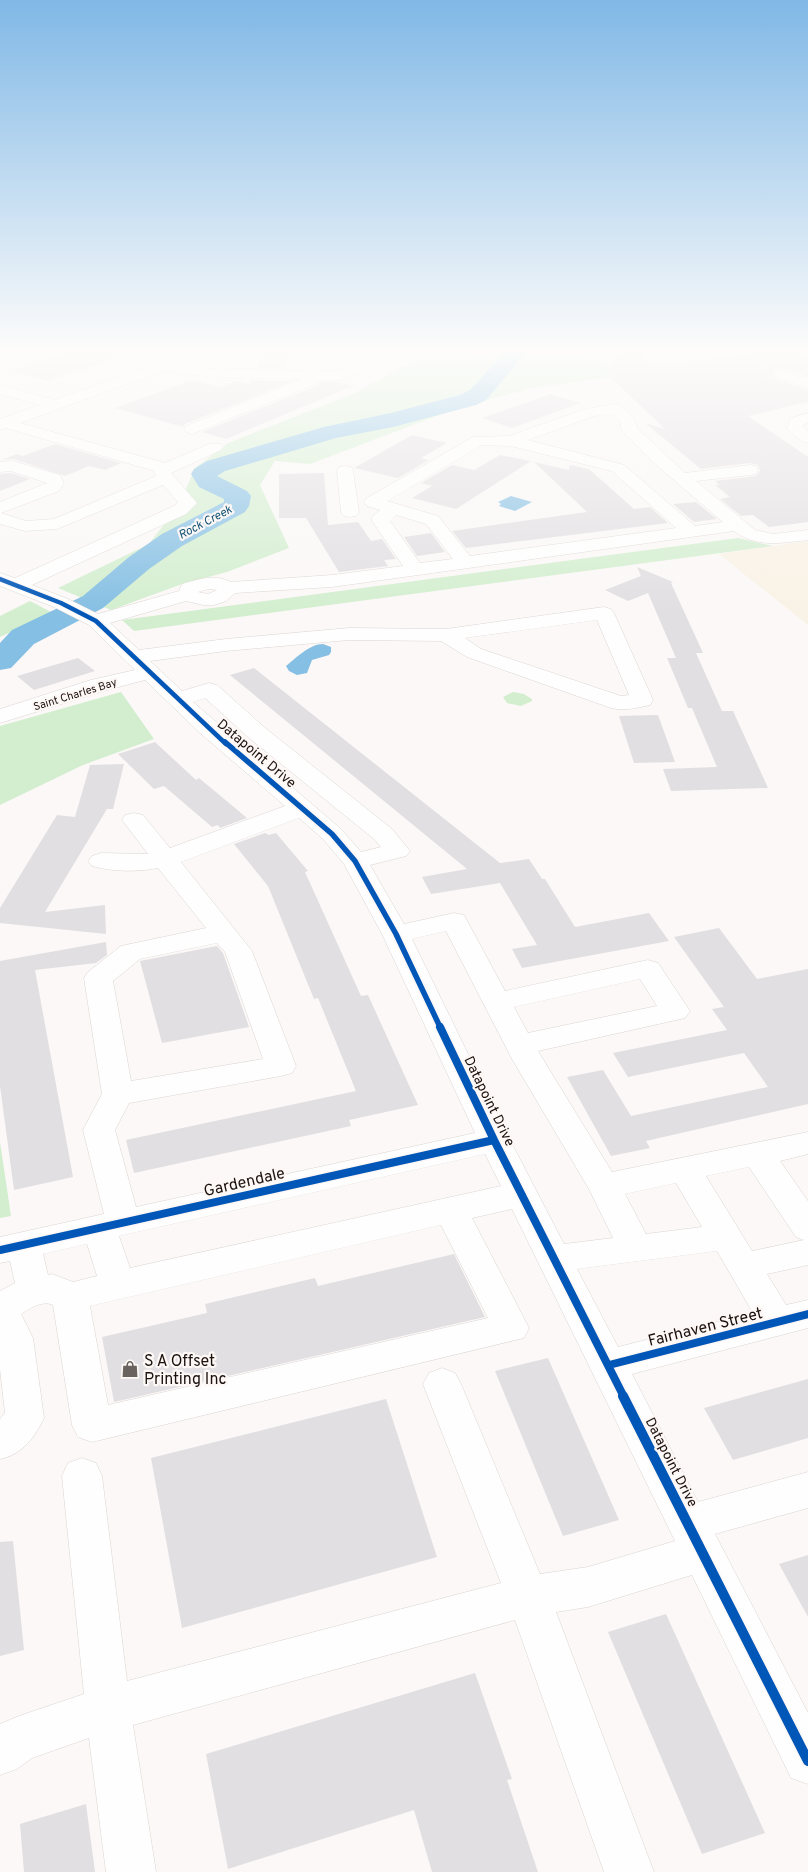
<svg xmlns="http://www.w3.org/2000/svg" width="808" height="1872" viewBox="0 0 808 1872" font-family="Overpass,sans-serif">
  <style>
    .industrial { fill: #f9f2e6 }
    .green { fill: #d3eecf }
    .water { fill: #85bfe3 }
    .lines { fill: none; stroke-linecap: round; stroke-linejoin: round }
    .river { fill: #85bfe3; fill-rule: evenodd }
    .building { fill: #e2dfe2 }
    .minor-casing { stroke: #dbd5d1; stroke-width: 1 }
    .minor { fill: #fefefe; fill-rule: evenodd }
    .cycleway-far3-casing { stroke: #fdf7f5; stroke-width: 7 }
    .cycleway-far2-casing { stroke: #fdf7f5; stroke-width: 9 }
    .cycleway-far1-casing { stroke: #fdf7f5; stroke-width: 11 }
    .cycleway-casing { stroke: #fdf7f5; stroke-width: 13 }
    .cycleway-far3 { stroke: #0057b8; stroke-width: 4.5 }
    .cycleway-far2 { stroke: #0057b8; stroke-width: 5.5 }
    .cycleway-far1 { stroke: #0057b8; stroke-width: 8 }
    .cycleway { stroke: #0057b8; stroke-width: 10 }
    .labels { text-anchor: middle; stroke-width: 4.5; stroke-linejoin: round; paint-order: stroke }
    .far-street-label { font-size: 11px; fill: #1a110d; stroke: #fdf7f5 }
    .far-water-label { font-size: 12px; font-style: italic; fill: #145377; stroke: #fdf7f5 }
    .street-label { font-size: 14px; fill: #1a110d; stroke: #fdf7f5 }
    .near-street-label { font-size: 16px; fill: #1a110d; stroke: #fdf7f5 }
    .near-poi-label { font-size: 16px; fill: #1a110d; stroke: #fdf7f5; text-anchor: start }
  </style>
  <rect width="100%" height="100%" fill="#fbf8f7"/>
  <path class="industrial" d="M808 541V625L719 554 773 546Z"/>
  <path class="green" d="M430 352 594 358 634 374 532 388 458 408 310 464 275 461 260 485 289 548 227 572 182 584 111 610 58 588 149 544 179 505 195 468 228 443 355 393Z
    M738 538 773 546 134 631 122 620Z
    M30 601 53 613 0 637V616Z
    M121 692 154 739 83 765 0 805V726Z
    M513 692 524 694 532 699V701L521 706 507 703 503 697Z
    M0 1142 11 1216 0 1218Z"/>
  <path class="water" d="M511 496 532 502 515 511 499 506 501 504 498 502Z
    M323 644 331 647V652L329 655 312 660 307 673 297 675 289 671 286 666C296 658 310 644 323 644Z"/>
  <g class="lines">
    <path class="river" d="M505 352H522L524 355 486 400 476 405 393 427 336 438 225 471 217 476 247 491 251 496 249 506 245 512 182 546 149 569 103 608 34 644 11 668 0 670V643L12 630 83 596 129 557 162 534 224 502V499L199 487 191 474 194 469 207 461 324 427 391 413 460 395 470 390Z"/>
  </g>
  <path class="building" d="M66 352H121L124 356 47 381 10 371Z
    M264 352H288L285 369 256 368Z
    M619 352H645L644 362 678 364 752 352H798L808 356V377L783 368 777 369 773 373 776 379 808 390V402L748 416 808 457V522L769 527 753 515 741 516 720 499 730 497 715 485H720L715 481 756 476 760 471 758 465 750 463 701 469 645 423 665 429 609 376 612 357H618Z
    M192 380 221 387 236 381 249 384 251 380 293 381 185 424 183 427 115 408Z
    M321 382H337L353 386 226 439 202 432 319 385Z
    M551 394 581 403 512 428 482 418Z
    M412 435 447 443 421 458 429 460 398 478 354 468Z
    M55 444 121 463 105 470 89 466 65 476 13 459 1 460 17 454 23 456Z
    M500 455 531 461 456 509 412 498 432 486 421 483 452 465 474 470Z
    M534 462 569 470 570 465 589 469 634 509 650 507 668 523 466 548 452 531 587 512Z
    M11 473 30 479 0 491V474Z
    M324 473 328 525 358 522 371 541 382 539 396 559 384 560 388 566 339 572 306 518H279V474Z
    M696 502 717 519 694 522 673 504Z
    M431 533 445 552 417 556 404 537Z
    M637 567 673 582 671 583 703 653H696L722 711H733L768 788 671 791 663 769 717 767 692 708H688L667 658H676L648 593 628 601 605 590 641 576Z
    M78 658 95 671 34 690 17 676Z
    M254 668 500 863 529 859 542 879H545L575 927 649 913 669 941 522 968 512 949 537 945 500 883 431 894 422 877 467 869 230 675Z
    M658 715 675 762 634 763 619 716Z
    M155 742 196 780 199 778 247 818 220 828 218 825 212 827 164 786 154 789 118 754Z
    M124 764 113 809H107L45 912 105 905 106 934 0 923V908L57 815 75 817 90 765Z
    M265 833 269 835 276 833 308 871 305 872 361 996 368 995 418 1105 349 1120 351 1126 134 1173 126 1140 356 1091 318 998 314 999 268 886 234 844Z
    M719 928 757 979 808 969V1104L646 1141 650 1148 611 1156 567 1077 603 1070 631 1116 768 1087 744 1053 628 1077 613 1053 727 1030 712 1009 724 1007 674 937Z
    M106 942 107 955 96 963 35 970 73 1177 14 1190 0 1086V961Z
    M217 946 223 953 249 1027 162 1043 140 961Z
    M454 1254 485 1317 114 1402 102 1337 207 1313 205 1304 315 1278 318 1286Z
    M548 1358 619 1520 563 1536 495 1371Z
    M808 1379V1438L733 1460 704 1408Z
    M386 1399 437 1557 182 1628 151 1458Z
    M13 1541 24 1650 0 1656V1542Z
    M808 1555V1617L779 1564Z
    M666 1614 765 1833 702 1854 608 1632Z
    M475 1673 512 1779 507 1780 538 1872H432L414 1810 228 1869 206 1754Z
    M86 1804 95 1872H24L20 1824Z"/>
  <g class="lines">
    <g class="minor-casing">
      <path id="minor" d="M0 352H14L12 355 0 358Z
        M123 352H146L171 358 189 352H209L207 355 181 364 209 369 338 372 347 368 355 354 361 352H380L378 355 366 360 358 374 340 380H320L318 383 192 434 186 432 184 429 186 426 302 379 209 377 165 370 20 423 165 463 209 444H221L223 447 221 450 171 473 197 503 186 514 32 585 68 599 98 614 179 591 182 584C199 579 214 574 231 582L332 575 403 566 372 521V517L380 510 367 506 364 502 367 498 473 437 509 436 586 409 615 404 620 406 634 418 637 428 685 473 750 465 756 466 758 470 756 474 750 475 696 481 755 530 773 534 808 530V540C783 543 755 548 734 531L332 587 235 593 226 601 214 605H203L186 601 110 623 139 650 226 639 349 628 446 629 604 607 611 609 614 613 653 700 650 705C637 708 624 711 611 708L467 657 441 641 349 640 226 651 150 661 182 691 209 683 217 685 264 727 392 829 410 851 406 856 370 865 404 924 454 913 464 915 505 991 648 960 658 963 690 1011 685 1018 538 1051 612 1172 808 1132V1154L780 1161 808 1201V1265L767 1274 786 1305 808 1300V1328L632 1374 698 1502 808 1472V1508L715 1534 808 1713V1784L791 1778 692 1575 588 1607 556 1612 654 1872H604L515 1620 133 1725 156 1872H106L89 1738 32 1758 17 1769 0 1775V1724L19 1716 84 1694 62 1476 68 1463 82 1458 96 1463 102 1476 127 1681 501 1583 423 1384 429 1373 442 1368 455 1373 461 1384 540 1574 588 1567 675 1541 512 1209 472 1218 529 1328 524 1338 92 1442 78 1437 72 1425 53 1305C43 1300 30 1308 21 1314L33 1338 44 1418C35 1437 22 1455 0 1459V1419L5 1413 0 1369V1291L15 1283 10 1261 0 1263V1237L104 1214 83 1130 102 1094 84 978 88 972 121 946 206 928 158 868C138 872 113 872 92 866L88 861 92 856 101 853 148 854 122 820 125 815 134 813 143 815 170 848 285 806 200 733 145 680 107 690 0 723V709L91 680 135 670 89 625 54 607 0 586V573L15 578 174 506 178 502 163 485 57 529 25 531 0 524V502L47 483 11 471 0 472V462L12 461 60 475 64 483 59 491 1 513 26 521 54 519 156 476 154 473 155 471 6 428 0 430V419L40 405 0 394V385L55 400 158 363 125 355ZM612 414 621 422V429L623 432 654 463 723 522 695 526 624 465 528 440 594 416ZM482 445 511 446 612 471 676 528 470 556 438 516 387 501ZM396 515 426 524 453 559 420 563 390 521ZM209 589 217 590 208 594 198 592ZM597 620 629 695 621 696 481 649 465 638ZM205 698 248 737 374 839 381 847 361 852 341 829 193 702ZM299 818 323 839 344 864 382 934 475 1133 136 1207 115 1130 129 1103 281 1076 292 1073 296 1066 252 951 181 862ZM446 931 512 1059 589 1189 613 1238 564 1244 510 1140 412 939ZM217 943 225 952 263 1059 131 1081 113 981 140 959ZM640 979 657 1006 528 1033 514 1007ZM485 1154 501 1186 130 1268 119 1236ZM749 1167 796 1237 804 1240 752 1251 706 1176ZM676 1183 702 1227 646 1234 625 1194ZM441 1225 488 1318 108 1405 90 1306ZM87 1244 97 1276 73 1282 52 1274 48 1275 43 1254ZM717 1251 753 1313 618 1347 577 1269Z
        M661 352H712L710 355 687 359 663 355Z
        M782 370 808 379V388L777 377 775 374 777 371Z
        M808 413V423L803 425V427L808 431V443L802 441 787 429 790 419Z
        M345 466 351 467 353 471 359 512 356 516 350 517 344 516 341 512 337 471 339 467Z"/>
    </g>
    <use href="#minor" class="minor"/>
    <g class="cycleway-far3-casing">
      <path id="cycleway-far3" d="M0 579 61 603 96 621 226 744"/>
    </g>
    <g class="cycleway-far2-casing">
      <path id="cycleway-far2" d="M225 742 332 834 355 861 396 934 441 1029"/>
    </g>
    <g class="cycleway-far1-casing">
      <path id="cycleway-far1" d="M440 1027 494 1140 624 1397
        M0 1250 494 1140
        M609 1365 808 1314"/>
    </g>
    <g class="cycleway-casing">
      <path id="cycleway" d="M623 1396 808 1761"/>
    </g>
    <use href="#cycleway-far3" class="cycleway-far3"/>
    <use href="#cycleway-far2" class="cycleway-far2"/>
    <use href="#cycleway-far1" class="cycleway-far1"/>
    <use href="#cycleway" class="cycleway"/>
  </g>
  <linearGradient id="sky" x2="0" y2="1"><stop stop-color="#80b8e6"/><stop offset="0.57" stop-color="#fdfcfb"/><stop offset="1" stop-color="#fdfcfb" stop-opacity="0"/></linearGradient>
  <rect width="808" height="614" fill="url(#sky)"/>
  <defs>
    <g id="shop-bare" transform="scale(1.35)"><path d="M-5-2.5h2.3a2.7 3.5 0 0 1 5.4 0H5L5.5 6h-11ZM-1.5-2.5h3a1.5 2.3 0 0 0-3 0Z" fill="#69625f" stroke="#fdf7f5" stroke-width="2.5" paint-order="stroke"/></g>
  </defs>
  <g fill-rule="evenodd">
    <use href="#shop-bare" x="130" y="1369"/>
  </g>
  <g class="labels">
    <g class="far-street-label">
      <text transform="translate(75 694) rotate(-17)" y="4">Saint Charles Bay</text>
    </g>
    <g class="far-water-label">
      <text transform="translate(205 522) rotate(-28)" y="4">Rock Creek</text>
    </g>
    <g class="street-label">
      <text transform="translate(257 753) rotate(40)" y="5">Datapoint Drive</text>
      <text transform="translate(490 1101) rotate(64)" y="5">Datapoint Drive</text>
      <text transform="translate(672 1462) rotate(63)" y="5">Datapoint Drive</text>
    </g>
    <g class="near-street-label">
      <text transform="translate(244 1181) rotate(-13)" y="6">Gardendale</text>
      <text transform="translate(705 1326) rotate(-14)" y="6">Fairhaven Street</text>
    </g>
    <g class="near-poi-label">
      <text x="144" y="1366">S A Offset<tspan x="144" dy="18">Printing Inc</tspan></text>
    </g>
  </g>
</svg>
